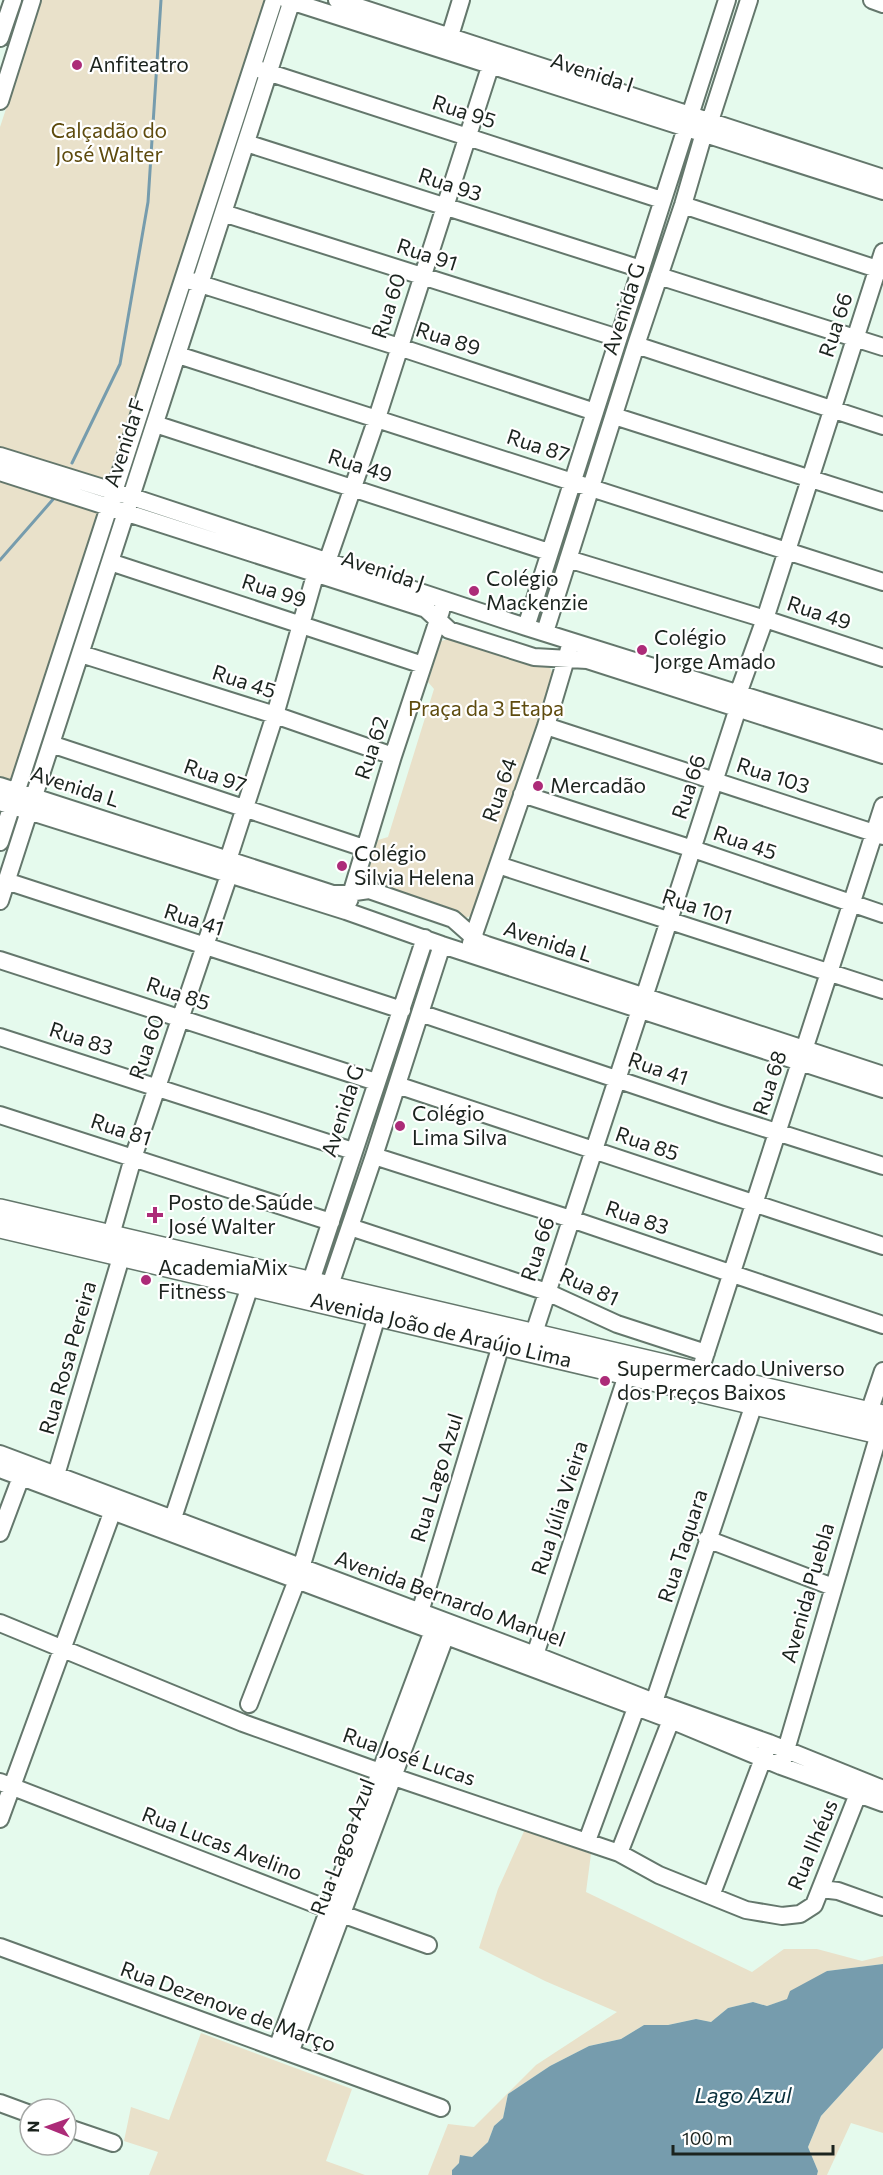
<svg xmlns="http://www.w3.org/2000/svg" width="883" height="2175" viewBox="0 0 883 2175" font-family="Commissioner,sans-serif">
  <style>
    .green { fill: #e9e1ca }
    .water { fill: #769cad }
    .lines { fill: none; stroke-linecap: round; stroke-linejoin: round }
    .stream { stroke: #769cad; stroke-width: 3 }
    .minor-casing { stroke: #64776c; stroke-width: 20 }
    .major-casing { stroke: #64776c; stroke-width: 24 }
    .minor { stroke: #fff; stroke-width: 16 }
    .major { stroke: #fff; stroke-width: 21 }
    .poi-dot { fill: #ac2b78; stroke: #fff; stroke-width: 2 }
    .labels { text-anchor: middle; stroke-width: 4.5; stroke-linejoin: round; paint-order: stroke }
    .poi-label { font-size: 21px; fill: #1b231e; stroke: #fff; text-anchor: start }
    .street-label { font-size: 21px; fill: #1b231e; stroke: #fff }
    .park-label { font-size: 21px; fill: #5e4b0e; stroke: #fff }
    .water-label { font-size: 22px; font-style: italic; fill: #092f3c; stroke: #fff }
  </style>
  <rect width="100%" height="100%" fill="#e5faed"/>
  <path class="green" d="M42 0H263L268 2 111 487 0 451V127Z
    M0 477 106 510 9 784 0 781Z
    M452 638 550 668 555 677 476 913 466 918 372 887 366 878 378 840 388 837 434 689 428 682 441 641Z
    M526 1827 591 1854 586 1892 752 1972 784 1949H817L862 1961 883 1956V1964L827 1971 788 1999 767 2006 753 2002 728 2008 711 2022 696 2019 668 2025H644L621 2039 589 2046 550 2066 508 2094 503 2118 494 2126 488 2142 472 2157 459 2163 452 2170V2175H428L448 2124 474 2127 536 2065 617 2012 545 1981 479 1948 498 1889Z
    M201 2033 352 2089 326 2161 365 2175H149L158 2152 124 2141 131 2107 169 2120Z
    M883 2048V2133L851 2123 827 2175H817L818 2171 808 2147 821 2116Z"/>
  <path class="water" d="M883 1964V2048L821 2116 808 2147 818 2171 817 2175H452V2170L459 2163 460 2155 472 2157 488 2142 494 2126 503 2118 508 2094 550 2066 589 2046 621 2039 644 2025H668L696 2019 711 2022 728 2008 753 2002 767 2006 787 1999 790 1991 827 1971Z"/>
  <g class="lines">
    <path class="stream" d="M72 463 120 364 148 202 161 0
      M0 560 56 496"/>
    <g class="minor-casing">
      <path id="minor" d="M287 0 883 191
        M337 0 883 178
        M872 0 883 4
        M450 36 461 0
        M0 38 13 0
        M261 70 662 200
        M0 101 32 0
        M246 143 641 269
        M683 205 883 271
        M223 213 618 338
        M659 276 883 347
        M191 281 399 347 595 412
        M636 345 883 426
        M178 355 883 582
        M614 416 883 502
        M155 424 549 552
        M0 456 132 497 526 627 883 739
        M0 472 426 609 449 630 534 657 587 660 883 755
        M568 559 765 619 883 658
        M110 562 423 665
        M327 562 377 418 491 64
        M526 627 727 0
        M545 632 636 345 683 205 704 133 710 121 749 0
        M81 654 275 715 393 756
        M546 726 883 836
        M51 744 364 848
        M0 786 333 894H341L369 890 453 919 479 942 487 945 883 1075
        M522 794 693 849 883 914
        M0 802 346 911 442 945 883 1089
        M0 842 274 0
        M228 860 275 715 316 572
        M498 865 883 990
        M6 881 402 1010
        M0 901 292 0
        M349 901 393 756 441 611
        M471 943 546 726 569 649
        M0 960 376 1082
        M420 1013 720 1114 883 1166
        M0 1037 353 1151
        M397 1085 883 1246
        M0 1115 331 1222
        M374 1156 571 1219 883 1325
        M350 1227 547 1292 617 1324 706 1353
        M111 1235 133 1158 229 875
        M307 1293 425 938
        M326 1297 374 1156 442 945
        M533 1336C601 1126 671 918 738 708V694L765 619 883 252
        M699 1374 883 806
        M865 1424 883 1371
        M0 1454 535 1655 654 1702 769 1743 883 1789
        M0 1469 671 1720 781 1766 883 1803
        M56 1475 122 1254
        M173 1518 250 1286
        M0 1533 21 1477
        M707 1539 833 1587
        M301 1568 377 1316
        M417 1622 501 1345
        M0 1623 243 1723 394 1777 619 1853 659 1875 746 1910 782 1916 800 1914 814 1905 858 1794
        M535 1655 627 1375
        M654 1702 754 1404
        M249 1704 297 1580
        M783 1760 876 1444 880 1421
        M0 1782 328 1909 428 1945
        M0 1819 116 1502
        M587 1841 636 1708
        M619 1853 671 1720
        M821 1889 838 1891 883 1907
        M711 1896 767 1748
        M0 1947 441 2108
        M277 2048 437 1620
        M290 2053 450 1624
        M0 2103 30 2114
        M66 2127 113 2143"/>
    </g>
    <g class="major-casing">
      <g id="major">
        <path d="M0 1210 883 1416"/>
        <path id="s1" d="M0 1227 883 1434"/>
      </g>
    </g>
    <use href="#minor" class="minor"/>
    <use href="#major" class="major"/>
  </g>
  <g class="poi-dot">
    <circle cx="77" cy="65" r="6"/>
    <circle cx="474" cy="591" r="6"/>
    <circle cx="642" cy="650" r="6"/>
    <circle cx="538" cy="786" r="6"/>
    <circle cx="342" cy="866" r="6"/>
    <circle cx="400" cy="1126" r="6"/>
    <path d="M152 1206h6v6h6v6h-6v6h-6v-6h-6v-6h6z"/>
    <circle cx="146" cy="1280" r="6"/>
    <circle cx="605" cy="1381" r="6"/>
  </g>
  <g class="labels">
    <g class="poi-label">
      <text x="89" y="72">Anfiteatro</text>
      <text x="486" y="586">Colégio<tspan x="486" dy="24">Mackenzie</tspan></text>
      <text x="654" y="645">Colégio<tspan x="654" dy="24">Jorge Amado</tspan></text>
      <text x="550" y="793">Mercadão</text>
      <text x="354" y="861">Colégio<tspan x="354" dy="24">Silvia Helena</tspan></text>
      <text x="412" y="1121">Colégio<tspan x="412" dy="24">Lima Silva</tspan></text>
      <text x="168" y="1210">Posto de Saúde<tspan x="168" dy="24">José Walter</tspan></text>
      <text x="158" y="1275">AcademiaMix<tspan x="158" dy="24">Fitness</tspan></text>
      <text x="617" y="1376">Supermercado Universo<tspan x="617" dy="24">dos Preços Baixos</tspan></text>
    </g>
    <g class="street-label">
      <text transform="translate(592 73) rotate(18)" y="7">Avenida I</text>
      <text transform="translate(464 112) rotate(18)" y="7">Rua 95</text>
      <text transform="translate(450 185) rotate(18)" y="7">Rua 93</text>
      <text transform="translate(427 255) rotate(18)" y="7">Rua 91</text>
      <text transform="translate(389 306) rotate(-72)" y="7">Rua 60</text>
      <text transform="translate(624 309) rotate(-72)" y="7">Avenida G</text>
      <text transform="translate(836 325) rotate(-72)" y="7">Rua 66</text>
      <text transform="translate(448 339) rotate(18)" y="7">Rua 89</text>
      <text transform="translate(125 443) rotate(-72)" y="7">Avenida F</text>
      <text transform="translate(538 446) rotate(18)" y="7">Rua 87</text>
      <text transform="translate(360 466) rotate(18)" y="7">Rua 49</text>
      <text transform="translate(383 571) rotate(18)" y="7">Avenida J</text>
      <text transform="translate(274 591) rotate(18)" y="7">Rua 99</text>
      <text transform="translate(819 613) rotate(18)" y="7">Rua 49</text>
      <text transform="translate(244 682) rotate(18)" y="7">Rua 45</text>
      <text transform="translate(372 748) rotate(-72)" y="7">Rua 62</text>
      <text transform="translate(215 776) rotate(19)" y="7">Rua 97</text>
      <text transform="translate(773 776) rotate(18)" y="7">Rua 103</text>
      <text transform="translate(75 787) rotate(18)" y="7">Avenida L</text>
      <text transform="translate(689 787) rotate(-72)" y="7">Rua 66</text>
      <text transform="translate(500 790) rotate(-71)" y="7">Rua 64</text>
      <text transform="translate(745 843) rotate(19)" y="7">Rua 45</text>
      <text transform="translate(697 907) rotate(18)" y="7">Rua 101</text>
      <text transform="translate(194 920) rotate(18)" y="7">Rua 41</text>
      <text transform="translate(548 942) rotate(18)" y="7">Avenida L</text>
      <text transform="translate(178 994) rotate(18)" y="7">Rua 85</text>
      <text transform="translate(81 1039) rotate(18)" y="7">Rua 83</text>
      <text transform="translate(147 1047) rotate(-71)" y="7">Rua 60</text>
      <text transform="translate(658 1069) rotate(19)" y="7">Rua 41</text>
      <text transform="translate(770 1083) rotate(-72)" y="7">Rua 68</text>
      <text transform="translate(343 1111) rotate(-72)" y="7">Avenida G</text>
      <text transform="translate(121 1130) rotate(18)" y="7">Rua 81</text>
      <text transform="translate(647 1144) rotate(19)" y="7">Rua 85</text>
      <text transform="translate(637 1218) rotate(19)" y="7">Rua 83</text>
      <text transform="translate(538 1249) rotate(-72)" y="7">Rua 66</text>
      <text transform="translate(589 1287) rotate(25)" y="7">Rua 81</text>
      <text dy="7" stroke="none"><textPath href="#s1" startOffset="453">Avenida João de Araújo Lima</textPath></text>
      <text transform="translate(68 1358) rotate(-74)" y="7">Rua Rosa Pereira</text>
      <text transform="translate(437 1478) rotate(-73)" y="7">Rua Lago Azul</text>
      <text transform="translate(560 1508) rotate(-72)" y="7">Rua Júlia Vieira</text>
      <text transform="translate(683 1546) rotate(-72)" y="7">Rua Taquara</text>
      <text transform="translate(808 1593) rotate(-74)" y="7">Avenida Puebla</text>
      <text transform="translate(450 1599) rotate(20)" y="7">Avenida Bernardo Manuel</text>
      <text transform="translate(409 1757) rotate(19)" y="7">Rua José Lucas</text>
      <text transform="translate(222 1844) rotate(21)" y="7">Rua Lucas Avelino</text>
      <text transform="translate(813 1845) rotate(-67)" y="7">Rua Ilhéus</text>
      <text transform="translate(343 1847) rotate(-69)" y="7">Rua Lagoa Azul</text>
      <text transform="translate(228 2007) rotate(20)" y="7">Rua Dezenove de Março</text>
    </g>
    <g class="park-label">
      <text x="109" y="138">Calçadão do<tspan x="109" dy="24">José Walter</tspan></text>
      <text x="486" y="716">Praça da 3 Etapa</text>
    </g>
    <g class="water-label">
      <text x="743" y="2103">Lago Azul</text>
    </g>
  </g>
  <g transform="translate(48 2127) rotate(271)"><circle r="28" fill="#ffffff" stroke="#a4a7a5" stroke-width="1.5"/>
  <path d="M0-4.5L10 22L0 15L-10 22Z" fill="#ac2b78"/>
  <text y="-9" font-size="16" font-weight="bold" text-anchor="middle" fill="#1b231e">N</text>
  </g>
  <path d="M673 2145v9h160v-9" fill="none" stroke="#1b231e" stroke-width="3"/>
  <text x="682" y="2145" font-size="18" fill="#1b231e" stroke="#ffffff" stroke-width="4.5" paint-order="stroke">100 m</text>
</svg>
